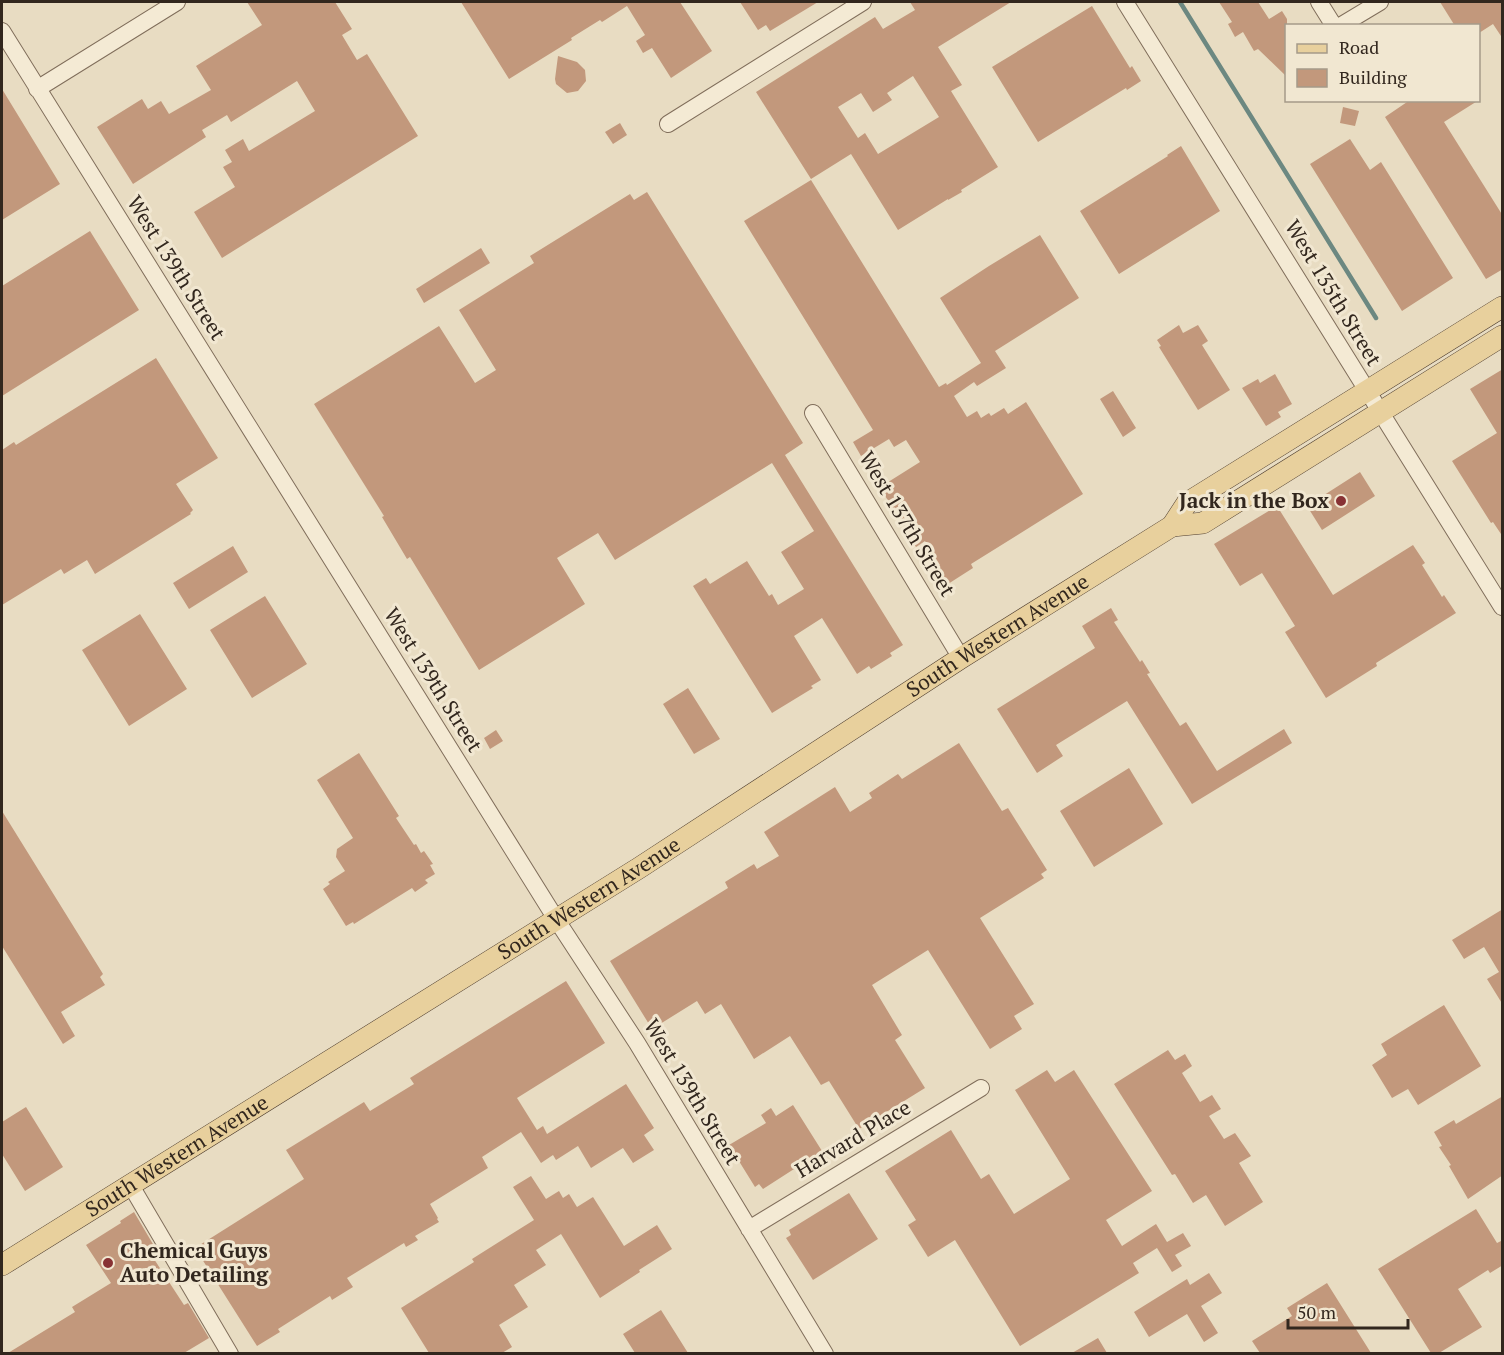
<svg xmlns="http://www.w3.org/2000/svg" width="1504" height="1355" viewBox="0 0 1504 1355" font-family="'PT Serif',serif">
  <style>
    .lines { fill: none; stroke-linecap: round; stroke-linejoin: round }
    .stream { stroke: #6c8881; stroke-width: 4.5 }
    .building { fill: #c2987c; fill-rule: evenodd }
    .minor-casing { stroke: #806e5b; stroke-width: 18 }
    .major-casing { stroke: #4e3d2f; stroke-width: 22 }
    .minor { stroke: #f4ead4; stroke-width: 16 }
    .major { stroke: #e8d09d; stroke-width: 21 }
    .poi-dot { fill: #883234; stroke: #f1e7d1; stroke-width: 2 }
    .labels { text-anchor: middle; stroke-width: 6; stroke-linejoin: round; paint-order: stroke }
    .street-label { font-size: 21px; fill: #32271e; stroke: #f1e7d1 }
    .poi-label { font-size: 21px; font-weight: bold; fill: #32271e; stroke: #f1e7d1; text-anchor: end }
  </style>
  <rect width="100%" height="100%" fill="#e8dcc2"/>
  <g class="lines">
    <path class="stream" d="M1180 2 1376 318"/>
  </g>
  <path class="building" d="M247 2H335L352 29 342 35 357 60 367 54 418 136 222 258 194 212 235 187 223 167 232 162 225 150 243 139 249 151 315 111 297 81 231 122 227 115 202 130 206 137 133 184 97 127 142 99 148 109 161 101 169 114 211 90 196 66 262 25Z
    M461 2H680L712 51 671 78 652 48 643 53 636 41 645 35 627 6 602 22 600 20 571 38 572 40 509 79Z
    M740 2H818L770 31 766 25 758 30Z
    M910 2H1011L938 47 962 85 951 91 998 167 961 190 962 192 948 200V199L898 230 851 154 811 179 756 92 875 17 883 29 915 10ZM913 76 939 117 878 154 865 133 858 138 838 107 861 93 873 112 892 100 887 93Z
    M1219 2H1258L1269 19 1282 11 1287 19V77L1258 49 1254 51 1243 32 1235 37 1228 24 1232 22Z
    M1440 2H1503V39L1493 24 1479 33V26H1455Z
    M1092 6 1130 68 1132 66 1141 81 1127 90 1126 88 1038 142 992 67Z
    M558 56 577 62 585 70 586 81 578 91 567 93 556 84 555 79Z
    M2 89 60 184 2 220Z
    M1410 100H1479L1444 122 1503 216V269L1486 279 1385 117Z
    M1343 107 1359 111 1355 126 1340 123Z
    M620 123 627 135 613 144 605 132Z
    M1350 139 1370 170 1381 162 1453 278 1402 311 1310 164Z
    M1181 146 1220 211 1119 274 1080 211 1168 156 1167 155Z
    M811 180 939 387 946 383 947 385 981 363 940 298 989 266 1040 235 1079 298 995 351 1006 368 977 386 974 382 954 396 967 417 977 411 981 418 989 413 991 416 1004 408 1008 414 1026 402 1083 494 971 564 973 568 948 584 937 566 940 565 925 541 916 547 881 489 886 485 885 484 920 462 906 440 894 447 889 439 861 456 853 442 873 430 744 221Z
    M647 192 803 443 785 455 903 645 890 653 892 656 871 669 869 666 857 674 822 618 794 636 821 680 811 686 813 688 772 713 693 586 706 578 710 584 747 561 769 596 772 594 778 605 804 589 781 552 814 531 772 463 615 560 598 533 557 558 585 604 479 670 410 557 407 559 382 517 384 516 314 404 439 326 475 383 496 370 459 310 534 263 530 256 630 194 634 200Z
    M90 231 139 310 2 396V286Z
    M481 248 490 263 424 303 416 289Z
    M1179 325 1183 333 1198 325 1208 341 1202 345 1230 390 1198 410 1159 347 1161 346 1157 340Z
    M156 358 218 458 176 484 193 510 190 513 191 514 95 574 87 560 64 574 61 569 2 605V450L14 442 16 445Z
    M1503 369V537L1493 522 1491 523 1452 461 1497 433 1470 389Z
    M1275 374 1292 404 1278 412 1281 417 1266 426 1242 388 1258 379 1260 383Z
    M1113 391 1136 428 1123 437 1100 399Z
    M1360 472 1375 496 1322 530 1307 506Z
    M1277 506 1333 595 1413 545 1425 563 1422 565 1442 597 1444 595 1456 613 1376 663 1377 666 1326 698 1285 632 1295 626 1262 573 1240 586 1214 544Z
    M233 546 248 572 189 609 173 583Z
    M265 596 307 664 252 698 210 630Z
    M1111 608 1118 620 1114 622 1140 662 1142 660 1150 673 1147 674 1180 726 1186 722 1217 771 1284 729 1292 743 1192 804 1127 701 1056 745 1063 756 1037 773 997 709 1095 648 1082 626Z
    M140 614 187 689 129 726 82 650Z
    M688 688 720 739 694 754 663 704Z
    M496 730 503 741 490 749 484 738Z
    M959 743 1002 811 1008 808 1047 870 1041 874 1044 878 980 918 1034 1004 1014 1016 1022 1029 990 1049 928 950 872 985 902 1035 895 1040 925 1088 859 1129 829 1081 821 1085 790 1036 754 1059 721 1004 705 1014 697 1001 652 1029 610 961 728 888 725 882 754 864 757 869 779 856 764 832 835 787 850 812 872 798 869 793 898 774 902 779Z
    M359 753 399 816 396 818 414 845 416 844 421 853 424 851 433 864 430 865 435 874 425 880 428 883 415 892 412 888 354 924 353 922 346 926 323 889 330 884 328 882 345 871 336 857 337 849 353 838 317 780Z
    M1129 768 1163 824 1094 867 1060 811Z
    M2 811 103 974 100 977 105 985 61 1012 75 1036 63 1044 2 946Z
    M1503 909V1005L1487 979 1499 972 1484 947 1464 959 1452 940Z
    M566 981 605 1043 517 1098 537 1130 543 1126 547 1134 626 1084 654 1128 644 1135 654 1150 633 1163 623 1148 591 1168 578 1146 556 1160 553 1155 541 1163 521 1132 482 1157 488 1168 430 1204 438 1218 437 1219 439 1222 415 1236 418 1240 406 1247 404 1243 347 1278 353 1287 332 1300 330 1296 278 1329 280 1332 257 1346 195 1248 304 1179 286 1150 364 1102 370 1111 414 1084 410 1078Z
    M1444 1005 1481 1066 1418 1105 1408 1089 1392 1098 1372 1065 1387 1055 1381 1044Z
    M1168 1050 1175 1060 1185 1054 1192 1066 1182 1073 1200 1102 1212 1095 1221 1109 1209 1116 1224 1139 1235 1133 1251 1156 1239 1163 1263 1202 1225 1226 1206 1195 1193 1203 1175 1174 1172 1175 1114 1084Z
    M1047 1070 1055 1082 1074 1070 1152 1191 1106 1220 1122 1246 1156 1224 1167 1242 1183 1233 1191 1246 1175 1255 1182 1266 1172 1272 1157 1248 1133 1263 1139 1273 1020 1346 955 1240 928 1257 908 1225 916 1220 885 1171 951 1130 981 1179 989 1174 1014 1214 1070 1179 1015 1090Z
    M1503 1096V1175L1468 1199 1449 1166 1451 1165 1439 1147 1442 1146 1434 1132 1454 1120 1456 1124Z
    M793 1105 822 1151 763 1189 759 1184 755 1187 729 1145 766 1123 761 1115 771 1108 776 1116Z
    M26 1107 63 1167 25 1191 2 1154V1122Z
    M531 1176 546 1199 559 1191 563 1198 569 1194 577 1207 593 1197 624 1246 657 1225 672 1249 639 1270 640 1272 600 1298 561 1234 536 1250 546 1265 514 1285 528 1307 499 1325 512 1347 502 1353H429L401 1308 474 1262 472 1259 534 1220 513 1187Z
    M849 1193 878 1239 813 1280 786 1238 791 1235 789 1230Z
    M1476 1209 1497 1243 1503 1240V1265L1490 1273 1488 1270 1458 1289 1482 1327 1439 1353H1431L1378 1269Z
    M134 1212 160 1256 154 1259 184 1305 188 1303 209 1338 184 1353H8L75 1312 72 1307 111 1283 86 1245 121 1223 120 1221Z
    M1209 1273 1222 1293 1201 1306 1218 1333 1204 1342 1187 1314 1149 1337 1134 1312 1187 1279 1190 1285Z
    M1327 1283 1371 1353H1260L1252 1341 1292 1316 1287 1308Z
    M661 1310 688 1353H635L623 1334Z
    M1098 1338 1107 1353H1072Z"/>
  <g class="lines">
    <g class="minor-casing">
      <path id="minor" d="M1125 2 1502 607
        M1319 2 1334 26
        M1340 26 1380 2
        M2 31 556 919 637 1043 825 1354
        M37 89 177 2
        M668 124 863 2
        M813 413 961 658
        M130 1184 230 1354
        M749 1229 981 1088"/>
    </g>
    <g class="major-casing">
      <g id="major">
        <path d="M1172 526 1203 523 1502 336"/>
        <path id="s1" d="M2 1265 639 868 961 658 1172 526 1187 503 1502 307"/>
      </g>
    </g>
    <use href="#minor" class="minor"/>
    <use href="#major" class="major"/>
  </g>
  <g class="poi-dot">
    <circle cx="1341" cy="501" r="6"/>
    <circle cx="108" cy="1263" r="6"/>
  </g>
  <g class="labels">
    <g class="street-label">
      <text transform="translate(176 268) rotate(58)" y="7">West 139th Street</text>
      <text transform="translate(1333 293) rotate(59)" y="7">West 135th Street</text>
      <text transform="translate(907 524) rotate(59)" y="7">West 137th Street</text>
      <text dy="7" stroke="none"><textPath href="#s1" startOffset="1178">South Western Avenue</textPath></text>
      <text transform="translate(433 680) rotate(58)" y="7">West 139th Street</text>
      <text dy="7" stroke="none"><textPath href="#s1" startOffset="692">South Western Avenue</textPath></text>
      <text transform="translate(692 1092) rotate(59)" y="7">West 139th Street</text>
      <text transform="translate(853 1139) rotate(-31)" y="7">Harvard Place</text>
      <text dy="7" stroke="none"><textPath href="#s1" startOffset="206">South Western Avenue</textPath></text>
    </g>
    <g class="poi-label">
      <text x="1329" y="508">Jack in the Box</text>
      <text x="120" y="1258" text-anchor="start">Chemical Guys<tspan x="120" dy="24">Auto Detailing</tspan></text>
    </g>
  </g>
  <rect width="1504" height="1355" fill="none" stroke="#32271e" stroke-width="6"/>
  <rect x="1285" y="24" width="195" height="78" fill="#f1e7d1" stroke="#a59a89" stroke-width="1.5"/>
  <rect x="1297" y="44" width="30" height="9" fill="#e8d09d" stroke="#a59a89" stroke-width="1.5"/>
  <text x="1339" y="54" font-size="18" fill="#32271e">Road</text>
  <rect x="1297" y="69" width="30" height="18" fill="#c2987c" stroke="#a59a89" stroke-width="1.5"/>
  <text x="1339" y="84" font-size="18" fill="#32271e">Building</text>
  <path d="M1288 1319v9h120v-9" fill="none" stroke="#32271e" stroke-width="3"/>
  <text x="1297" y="1319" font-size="18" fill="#32271e" stroke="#f1e7d1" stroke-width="4.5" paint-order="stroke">50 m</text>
</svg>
